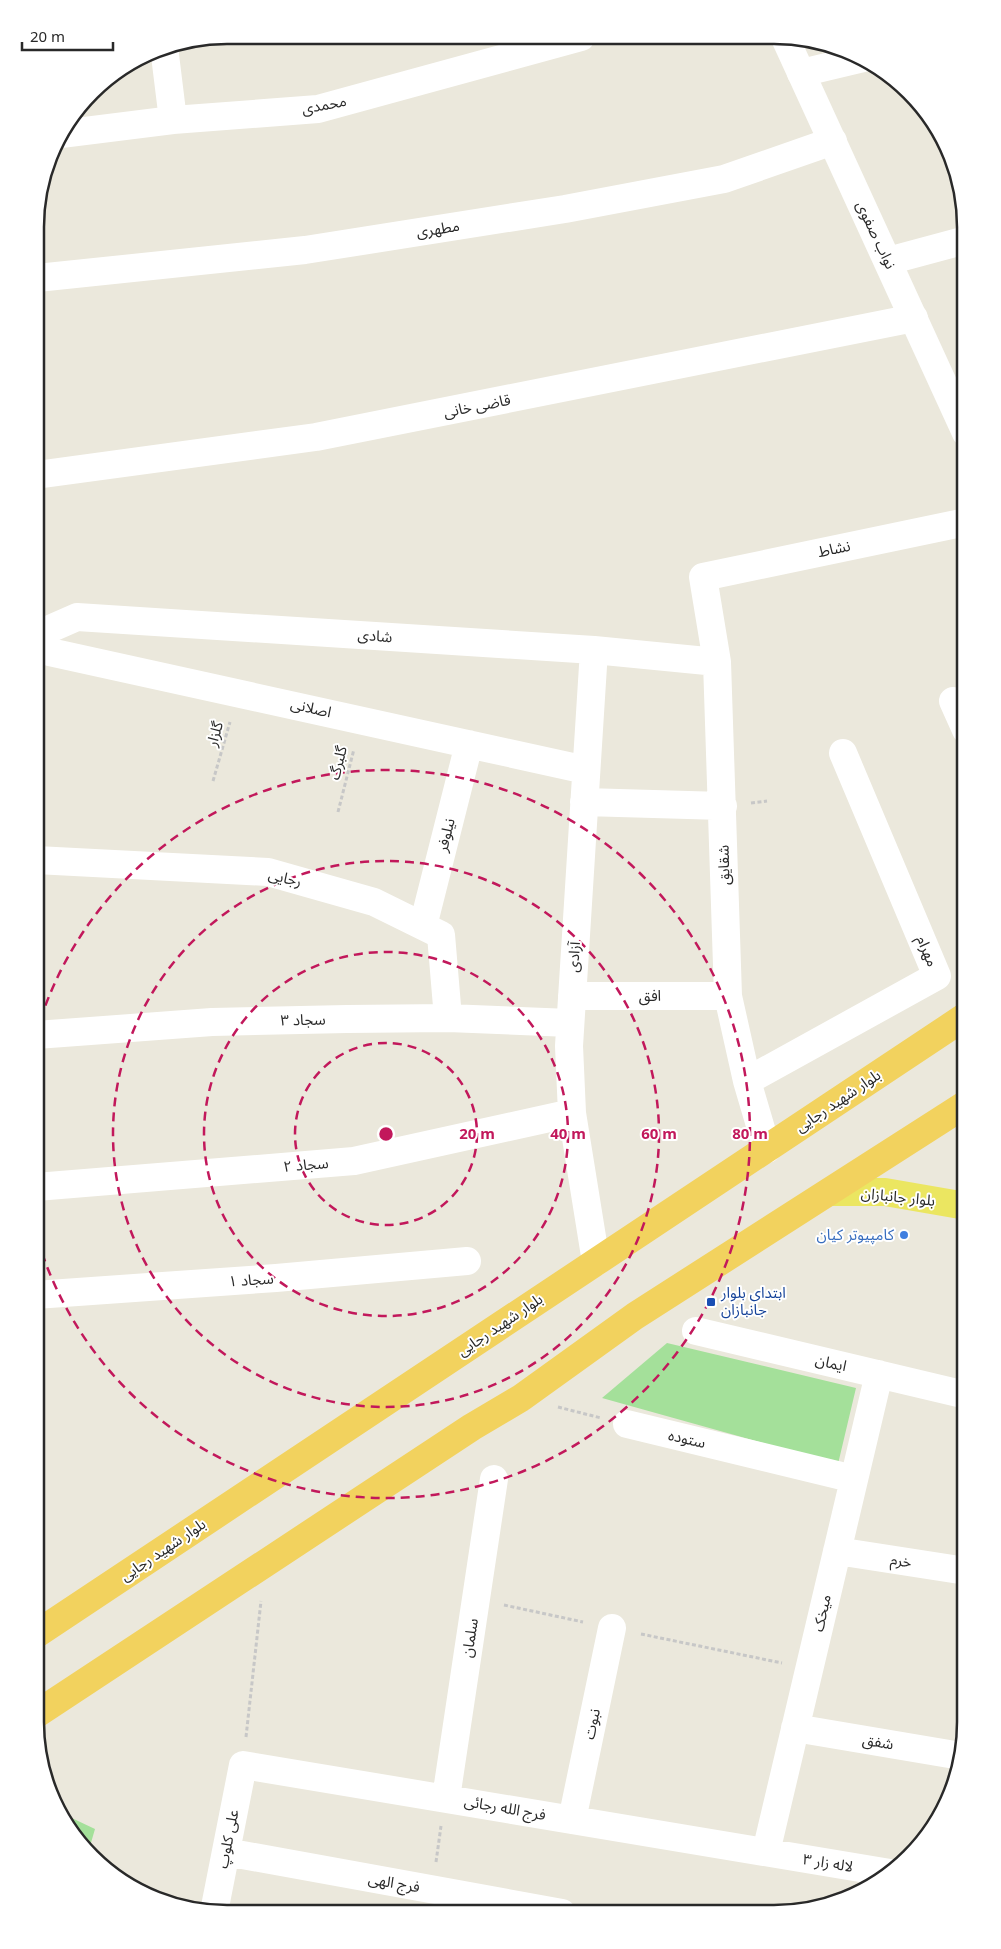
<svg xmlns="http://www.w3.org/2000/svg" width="1001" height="1949" viewBox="0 0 1001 1949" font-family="'Noto Sans','Noto Sans Arabic',sans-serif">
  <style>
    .green { fill: #a4e09a }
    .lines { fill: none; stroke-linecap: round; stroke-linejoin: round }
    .path { stroke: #c7c7c7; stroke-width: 3; stroke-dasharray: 4 2.5; stroke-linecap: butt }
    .minor { stroke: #fff; stroke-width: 28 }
    .tertiary { stroke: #fff; stroke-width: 28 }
    .primary { stroke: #ebe661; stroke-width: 28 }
    .trunk { stroke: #f2d25e; stroke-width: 28 }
    .ring { fill: none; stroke: #c2185b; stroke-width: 2.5; stroke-dasharray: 9 6 }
    .shop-dot { fill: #3f7fe0; stroke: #fff; stroke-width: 2 }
    .transit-dot { fill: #1a4fb4; stroke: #fff; stroke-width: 2 }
    .labels { text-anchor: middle; stroke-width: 4; stroke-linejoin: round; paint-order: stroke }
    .street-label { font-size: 15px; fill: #292929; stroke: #fff }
    .shop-label { font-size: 15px; fill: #366cbe; stroke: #fff; text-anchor: end }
    .transit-label { font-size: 15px; fill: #164399; stroke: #fff; text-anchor: start }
    .rim { fill: none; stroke: #292929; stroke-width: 2.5 }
    .centre { fill: #c2185b; stroke: #fff; stroke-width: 2.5 }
    .ring-label { font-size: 15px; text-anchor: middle; font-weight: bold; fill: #c2185b; stroke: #fff; stroke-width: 4; stroke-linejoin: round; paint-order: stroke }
  </style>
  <rect width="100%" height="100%" fill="#ebe8dc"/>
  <path class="green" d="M667 1343 856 1388 838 1464 602 1398Z
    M59 1812 95 1829 88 1853 67 1829Z"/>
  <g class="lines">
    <path class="path" d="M213 781 230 722
      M751 803 767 801
      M338 812 354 749
      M558 1407 601 1418
      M504 1605 583 1622
      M641 1634 782 1663
      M246 1737 261 1601
      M436 1862 441 1826"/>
    <path class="minor" d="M164 47 173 120
      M801 73 864 58
      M61 134 173 120 318 109 581 37
      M888 261 966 240
      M37 278 305 250 565 209 724 179 833 141
      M36 475 316 437 914 318
      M36 635 77 617 594 650 717 662
      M36 649 586 770
      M594 650 569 1046 572 1113 596 1262
      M953 701 966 730
      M584 802 723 806
      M36 860 268 872 374 902 441 935 448 1018
      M423 926 469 744
      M572 996H728
      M36 1035 212 1022 347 1019 448 1018 570 1023
      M747 1081 937 976 843 753
      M767 1149 747 1081 728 996 717 662 703 577 966 522
      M36 1187 354 1161 572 1113
      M35 1295 276 1278 467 1261
      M696 1331 966 1395
      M627 1424 854 1479
      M837 1551 966 1571
      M795 1728 961 1756
      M446 1798 494 1479
      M572 1820 612 1628
      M226 1852 562 1913
      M766 1852 879 1374
      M214 1912 243 1765 890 1873"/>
    <path class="tertiary" d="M785 38 966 433"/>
    <path class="primary" d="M830 1192H885L966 1206"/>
    <path class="trunk" d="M35 1635 966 1016
      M35 1715 472 1427 521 1398 635 1316 966 1104"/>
  </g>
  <g class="ring">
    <circle cx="386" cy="1134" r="91"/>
    <circle cx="386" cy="1134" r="182"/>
    <circle cx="386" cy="1134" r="273"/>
    <path d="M36 1034A364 364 0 1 1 36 1234"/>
  </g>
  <circle class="shop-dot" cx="904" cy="1235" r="5"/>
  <rect class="transit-dot" x="706" y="1297" width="10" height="10" rx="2.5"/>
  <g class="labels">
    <g class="street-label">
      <text transform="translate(324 105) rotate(-11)" y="5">محمدی</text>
      <text transform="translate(438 229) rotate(-9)" y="5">مطهری</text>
      <text transform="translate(876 235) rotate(65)" y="5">نواب صفوی</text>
      <text transform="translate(477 406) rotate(-11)" y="5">قاضی خانی</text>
      <text transform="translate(834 549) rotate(-12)" y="5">نشاط</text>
      <text transform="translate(375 636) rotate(4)" y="5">شادی</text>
      <text transform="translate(311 708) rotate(13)" y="5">اصلانی</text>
      <text transform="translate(215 734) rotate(-74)" y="5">گلزار</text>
      <text transform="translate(338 763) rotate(-76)" y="5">گلبرگ</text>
      <text transform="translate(446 835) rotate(-76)" y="5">نیلوفر</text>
      <text transform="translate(724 865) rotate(-91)" y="5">شقایق</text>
      <text transform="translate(285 878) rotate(14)" y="5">رجایی</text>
      <text transform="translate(927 951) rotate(67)" y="5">مهرام</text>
      <text transform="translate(574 957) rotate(-86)" y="5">آزادی</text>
      <text x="650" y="1001">افق</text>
      <text transform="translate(303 1020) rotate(-1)" y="5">سجاد ۳</text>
      <text transform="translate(838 1101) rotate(-34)" y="5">بلوار شهید رجایی</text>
      <text transform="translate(306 1165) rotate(-5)" y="5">سجاد ۲</text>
      <text transform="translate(898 1197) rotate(6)" y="5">بلوار جانبازان</text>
      <text transform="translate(251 1280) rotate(-4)" y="5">سجاد ۱</text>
      <text transform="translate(500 1325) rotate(-34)" y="5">بلوار شهید رجایی</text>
      <text transform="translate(831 1363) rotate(13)" y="5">ایمان</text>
      <text transform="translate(687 1439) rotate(13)" y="5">ستوده</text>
      <text transform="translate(163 1550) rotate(-34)" y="5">بلوار شهید رجایی</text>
      <text transform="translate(901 1561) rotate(9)" y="5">خرم</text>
      <text transform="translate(822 1613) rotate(-77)" y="5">میخک</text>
      <text transform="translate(470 1638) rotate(-81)" y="5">سلمان</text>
      <text transform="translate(592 1724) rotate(-78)" y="5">نبوت</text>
      <text transform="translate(878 1742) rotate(10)" y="5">شفق</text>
      <text transform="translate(505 1808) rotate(10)" y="5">فرج الله رجائی</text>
      <text transform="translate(228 1839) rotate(-79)" y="5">علی کلوپ</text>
      <text transform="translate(828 1863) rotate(9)" y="5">لاله زار ۳</text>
      <text transform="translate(394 1883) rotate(10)" y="5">فرج الهی</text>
    </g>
    <g class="shop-label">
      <text x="894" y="1240">کامپیوتر کیان</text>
    </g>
    <g class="transit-label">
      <text x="721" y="1298">ابتدای بلوار<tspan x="721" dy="17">جانبازان</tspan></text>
    </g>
  </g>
  <path d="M0 0H1001V1949H0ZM227 44H774A183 183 0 0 1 957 227V1722A183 183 0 0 1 774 1905H227A183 183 0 0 1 44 1722V227A183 183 0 0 1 227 44Z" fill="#fff" fill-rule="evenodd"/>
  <path class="rim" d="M227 44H774A183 183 0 0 1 957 227V1722A183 183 0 0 1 774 1905H227A183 183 0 0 1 44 1722V227A183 183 0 0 1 227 44Z"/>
  <circle cx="386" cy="1134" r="8" class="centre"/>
  <g class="ring-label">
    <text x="477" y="1139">20 m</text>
    <text x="568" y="1139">40 m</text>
    <text x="659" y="1139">60 m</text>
    <text x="750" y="1139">80 m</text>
  </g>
  <path d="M22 42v8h91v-8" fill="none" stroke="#292929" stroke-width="2.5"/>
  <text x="30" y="42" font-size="15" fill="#292929" stroke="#ffffff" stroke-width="4" paint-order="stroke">20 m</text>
</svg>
